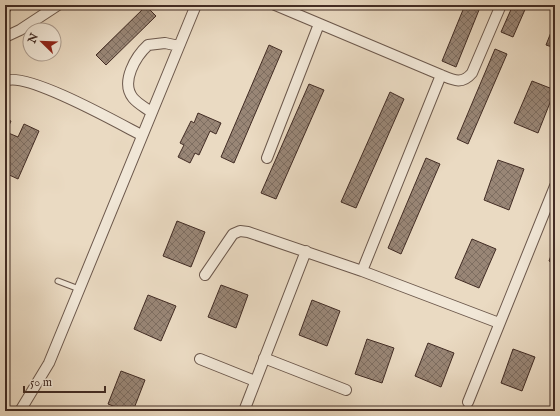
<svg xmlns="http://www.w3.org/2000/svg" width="560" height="416" viewBox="0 0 560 416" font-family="'IM FELL English',serif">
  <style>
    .building { fill: url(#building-cross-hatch); stroke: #422c24 }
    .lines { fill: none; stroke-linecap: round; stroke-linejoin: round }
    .service-casing { stroke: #6c584c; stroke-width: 7 }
    .minor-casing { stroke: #6c584c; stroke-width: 12 }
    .service { stroke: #f1e7d7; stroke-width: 5 }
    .minor { stroke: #f1e7d7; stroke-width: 10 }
  </style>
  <defs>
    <pattern id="building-cross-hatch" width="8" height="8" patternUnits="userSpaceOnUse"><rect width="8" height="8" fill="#998676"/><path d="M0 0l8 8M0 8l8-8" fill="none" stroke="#7e6e61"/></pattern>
  </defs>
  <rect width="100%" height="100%" fill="#eadac2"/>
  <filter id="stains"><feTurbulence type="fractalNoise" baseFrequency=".005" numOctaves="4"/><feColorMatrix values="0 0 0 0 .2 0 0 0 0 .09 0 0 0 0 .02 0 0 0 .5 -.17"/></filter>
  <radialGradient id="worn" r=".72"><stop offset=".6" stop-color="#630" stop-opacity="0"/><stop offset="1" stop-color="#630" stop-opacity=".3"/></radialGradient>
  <path class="building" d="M5 5H13L9 13 5 12Z
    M465 5H481L456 67 442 61Z
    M513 5H527L513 37 501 32Z
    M146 6 156 16 106 65 96 55Z
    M555 22V48L546 45Z
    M269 45 282 51 234 163 221 157Z
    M495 49 507 54 468 144 457 139Z
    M532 81 555 90 538 133 514 123Z
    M309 84 324 90 276 199 261 193Z
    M390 92 404 99 356 208 341 202Z
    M198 113 221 123 216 134 210 131 199 155 195 153 190 163 178 157 184 145 180 143 191 121 194 123Z
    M5 119 11 121 6 132 18 137 24 124 39 131 18 179 5 173V163L9 153 5 151Z
    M426 158 440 164 401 254 388 248Z
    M498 160 524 169 509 210 484 200Z
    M177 221 205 232 191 267 163 256Z
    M472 239 496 249 479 288 455 278Z
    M555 245V264L549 261Z
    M221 285 248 295 236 328 208 317Z
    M148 295 176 306 161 341 134 329Z
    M312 300 340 311 327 346 299 335Z
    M367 339 394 348 382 383 355 374Z
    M428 343 454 353 441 387 415 376Z
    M513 349 535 357 522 391 501 383Z
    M121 371 145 380 133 411H126L108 404Z"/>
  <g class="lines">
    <g class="service-casing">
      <path id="service" d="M58 281 79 289"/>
    </g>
    <g class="minor-casing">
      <path id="minor" d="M275 5 441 75C453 80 462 85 472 73L501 5
        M5 37 20 30 58 5
        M5 81C26 71 118 123 141 135
        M151 112C146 108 138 104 133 98 120 82 136 56 148 45L165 43 179 46
        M267 158 319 24
        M362 271 441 75
        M205 275 233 234 240 231 248 232 362 271 499 323
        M264 358 346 390
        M200 359 255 381
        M468 402 555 186
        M20 411 49 363 196 5
        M244 411 306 251"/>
    </g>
    <use href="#service" class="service"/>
    <use href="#minor" class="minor"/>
  </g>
  <rect width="560" height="416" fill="none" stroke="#eadac2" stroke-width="20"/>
  <rect x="6" y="6" width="548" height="404" fill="none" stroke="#422c24" stroke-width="2"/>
  <rect x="10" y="10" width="540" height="396" fill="none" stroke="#422c24"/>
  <g transform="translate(42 42) rotate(293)"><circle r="19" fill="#f1e7d7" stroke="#ab9c8f"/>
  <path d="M0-3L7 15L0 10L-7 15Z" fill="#8f2418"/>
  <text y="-6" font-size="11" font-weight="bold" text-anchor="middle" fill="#422c24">N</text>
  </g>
  <path d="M24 386v6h81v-6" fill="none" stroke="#422c24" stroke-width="2"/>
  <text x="30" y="386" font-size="12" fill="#422c24" stroke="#f1e7d7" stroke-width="3" paint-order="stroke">50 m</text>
  <rect width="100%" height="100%" filter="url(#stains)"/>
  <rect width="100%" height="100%" fill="url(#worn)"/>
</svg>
